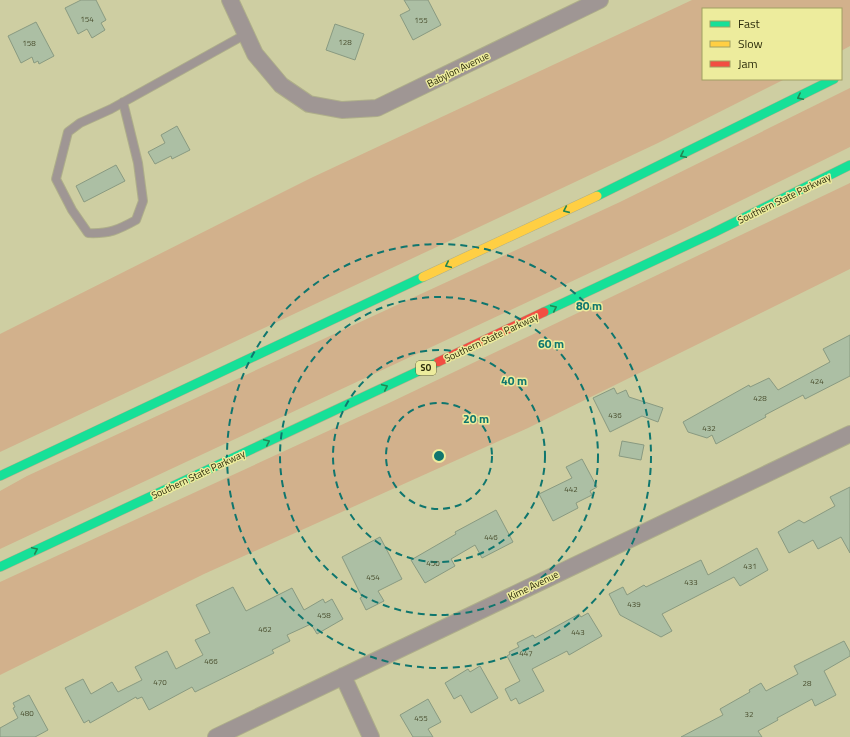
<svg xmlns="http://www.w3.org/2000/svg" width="850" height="737" viewBox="0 0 850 737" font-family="'Titillium Web',sans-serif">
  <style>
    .green { fill: #d2b18c }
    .building { fill: #acbfa4; stroke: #899a81 }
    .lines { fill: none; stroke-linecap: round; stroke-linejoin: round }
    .lane-casing { stroke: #aeae8a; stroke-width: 10 }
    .street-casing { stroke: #aeae8a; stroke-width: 18 }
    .fast-casing { stroke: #aeae8a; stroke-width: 10 }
    .slow-casing { stroke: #aeae8a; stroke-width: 10 }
    .jam-casing { stroke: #aeae8a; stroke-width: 10 }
    .lane { stroke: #9f9694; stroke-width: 8 }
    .street { stroke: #9f9694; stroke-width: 16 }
    .fast { stroke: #16e098; stroke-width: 9 }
    .slow { stroke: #ffcf43; stroke-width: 9 }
    .jam { stroke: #f24e42; stroke-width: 9 }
    .oneway { stroke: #228652 }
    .ring { fill: none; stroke: #0f766e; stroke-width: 2; stroke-dasharray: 7 5 }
    .labels { text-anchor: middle; stroke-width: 3; stroke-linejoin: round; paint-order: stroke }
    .number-label { font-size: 8px; fill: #4d5232 }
    .shield { fill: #edec9d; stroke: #676638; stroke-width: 1 }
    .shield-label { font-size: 9px; font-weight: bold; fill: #2d2d0c }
    .street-label { font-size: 10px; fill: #2d2d0c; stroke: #edec9d }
    .centre { fill: #0f766e; stroke: #edec9d; stroke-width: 2 }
    .ring-label { font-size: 12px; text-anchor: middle; font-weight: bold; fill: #0f766e; stroke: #edec9d; stroke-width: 3; stroke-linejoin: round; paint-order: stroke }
  </style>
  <rect width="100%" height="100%" fill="#cecea2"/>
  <path class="green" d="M692 0H850V46L841 51V9H703V79H785L658 143 0 452V334L311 178Z
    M850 88V147L677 232 0 549V491L27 476 620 202Z
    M850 183V269L528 428 204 574 0 675V582L389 403Z"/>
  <path class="building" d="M81 0H96L106 20 101 23 105 30 92 38 87 29 78 34 65 8Z
    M404 0H428L441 25 413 40 400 15 410 10Z
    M36 22 54 56 39 64 38 61 34 63 32 57 21 63 8 36Z
    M335 24 364 34 355 60 326 50Z
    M177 126 190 150 172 159 171 156 155 164 148 152 165 143 161 135Z
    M116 165 125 181 84 202 76 186Z
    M850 335V376L805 399 803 395 765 415 766 417 716 444 712 435 707 438 688 432 683 422 749 385 750 387 769 378 778 390 830 362 823 349Z
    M614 388 617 394 626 390 629 397 663 408 658 422 642 416 610 432 593 398Z
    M622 441 644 445 641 460 619 456Z
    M582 459 597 487 590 491 592 495 576 503 578 508 553 521 539 494 572 478 566 467Z
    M850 487V553L841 537 818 549 813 540 789 553 778 532 799 520 804 523 835 506 830 497Z
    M496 510 513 542 482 558 475 545 451 559 455 566 425 583 411 560 456 534 455 532Z
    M380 537 402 579 378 591 384 601 366 610 360 598 362 597 342 557Z
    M757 548 768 570 740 586 734 577 662 614 672 631 661 637 620 615 609 594 623 587 627 595 644 585 646 587 701 560 708 575Z
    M233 587 246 611 292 588 304 610 323 599 325 603 332 599 343 619 317 634 311 624 287 635 290 641 272 650 274 653 195 692 192 687 149 710 142 697 137 699 136 697 90 723 89 720 84 723 65 688 83 679 91 694 112 682 118 692 142 680 135 667 167 651 176 669 203 655 195 640 210 633 196 605Z
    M588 613 602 636 569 655 567 651 532 669 544 691 519 704 516 698 511 701 505 689 520 681 507 656 510 654 509 652 519 647 517 643 533 635 535 638 579 614 581 617Z
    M844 641 850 652V656L824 671 836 695 815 706 812 699 777 718 778 720 758 731 762 737H681L723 715 720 709 750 692 749 690 761 683 766 691 798 674 794 666Z
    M480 666 498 698 471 713 461 695 454 699 445 683 468 669 470 672Z
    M29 695 48 730 35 737H0V728L18 718 13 708 15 707 13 703Z
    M428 699 441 722 428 729 433 737H413L400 715Z"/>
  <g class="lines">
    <g class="lane-casing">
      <path id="lane" d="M123 102 138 163 143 201 136 220C118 230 109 234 88 233L72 210 56 179 68 132 80 123 111 109 246 34"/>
    </g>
    <g class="street-casing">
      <path id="street" d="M230 0 255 54 281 85 309 104 342 110 377 108 600 0
        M343 676 371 737
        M216 737 850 434"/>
    </g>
    <g class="fast-casing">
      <path id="fast" d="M597 196 834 79
        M544 312 713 233 850 165
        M0 476 423 277
        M0 567 438 362"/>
    </g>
    <g class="slow-casing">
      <path id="slow" d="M423 277 597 196"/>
    </g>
    <g class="jam-casing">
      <path id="jam" d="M438 362 544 312"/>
    </g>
    <use href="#lane" class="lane"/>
    <use href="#street" class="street"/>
    <use href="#fast" class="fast"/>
    <use href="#slow" class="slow"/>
    <use href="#jam" class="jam"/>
  </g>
  <defs><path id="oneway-chevron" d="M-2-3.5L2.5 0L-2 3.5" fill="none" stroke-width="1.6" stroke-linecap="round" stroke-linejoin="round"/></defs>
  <g class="oneway">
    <use href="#oneway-chevron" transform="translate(800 97) rotate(153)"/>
    <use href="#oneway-chevron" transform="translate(683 155) rotate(154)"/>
    <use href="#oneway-chevron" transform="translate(566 210) rotate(156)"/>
    <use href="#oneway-chevron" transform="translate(448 265) rotate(155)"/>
    <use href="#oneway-chevron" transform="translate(554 308) rotate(-25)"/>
    <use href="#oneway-chevron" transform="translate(385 387) rotate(-25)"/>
    <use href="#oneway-chevron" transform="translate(267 442) rotate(-25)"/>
    <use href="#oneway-chevron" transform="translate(35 550) rotate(-25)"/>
  </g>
  <g class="ring">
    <circle cx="439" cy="456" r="53"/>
    <circle cx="439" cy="456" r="106"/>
    <circle cx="439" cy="456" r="159"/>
    <circle cx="439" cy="456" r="212"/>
  </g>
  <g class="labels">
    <g class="number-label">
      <text x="87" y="22">154</text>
      <text x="421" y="23">155</text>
      <text x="345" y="45">128</text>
      <text x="29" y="46">158</text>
      <text x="817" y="384">424</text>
      <text x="760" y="401">428</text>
      <text x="615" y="418">436</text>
      <text x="709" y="431">432</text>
      <text x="571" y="492">442</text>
      <text x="491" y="540">446</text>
      <text x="433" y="566">450</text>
      <text x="750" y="569">431</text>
      <text x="373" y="580">454</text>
      <text x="691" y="585">433</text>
      <text x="634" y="607">439</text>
      <text x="324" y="618">458</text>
      <text x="265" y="632">462</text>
      <text x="578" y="635">443</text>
      <text x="526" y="656">447</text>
      <text x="211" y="664">466</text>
      <text x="160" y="685">470</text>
      <text x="807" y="686">28</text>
      <text x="27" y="716">480</text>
      <text x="749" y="717">32</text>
      <text x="421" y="721">455</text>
    </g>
    <rect class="shield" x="416" y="361" width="20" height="14" rx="3"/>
    <g class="shield-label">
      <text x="426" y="371">SO</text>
    </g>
    <g class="street-label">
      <text transform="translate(458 69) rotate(-26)" y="4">Babylon Avenue</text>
      <text transform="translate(784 198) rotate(-26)" y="4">Southern State Parkway</text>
      <text transform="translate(491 337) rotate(-25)" y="4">Southern State Parkway</text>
      <text transform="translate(198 474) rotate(-25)" y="4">Southern State Parkway</text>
      <text transform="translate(533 585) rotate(-26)" y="4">Kime Avenue</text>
    </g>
  </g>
  <circle cx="439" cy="456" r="6" class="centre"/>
  <g class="ring-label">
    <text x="589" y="310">80 m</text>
    <text x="551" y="348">60 m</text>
    <text x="514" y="385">40 m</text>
    <text x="476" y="423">20 m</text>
  </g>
  <rect x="702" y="8" width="140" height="72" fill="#edec9d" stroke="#a0a063"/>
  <rect x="710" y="21" width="20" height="6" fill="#16e098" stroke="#a0a063"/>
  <text x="738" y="28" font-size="12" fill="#2d2d0c">Fast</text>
  <rect x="710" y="41" width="20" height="6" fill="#ffcf43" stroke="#a0a063"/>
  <text x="738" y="48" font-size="12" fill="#2d2d0c">Slow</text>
  <rect x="710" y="61" width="20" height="6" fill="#f24e42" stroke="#a0a063"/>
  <text x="738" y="68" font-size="12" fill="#2d2d0c">Jam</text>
</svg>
